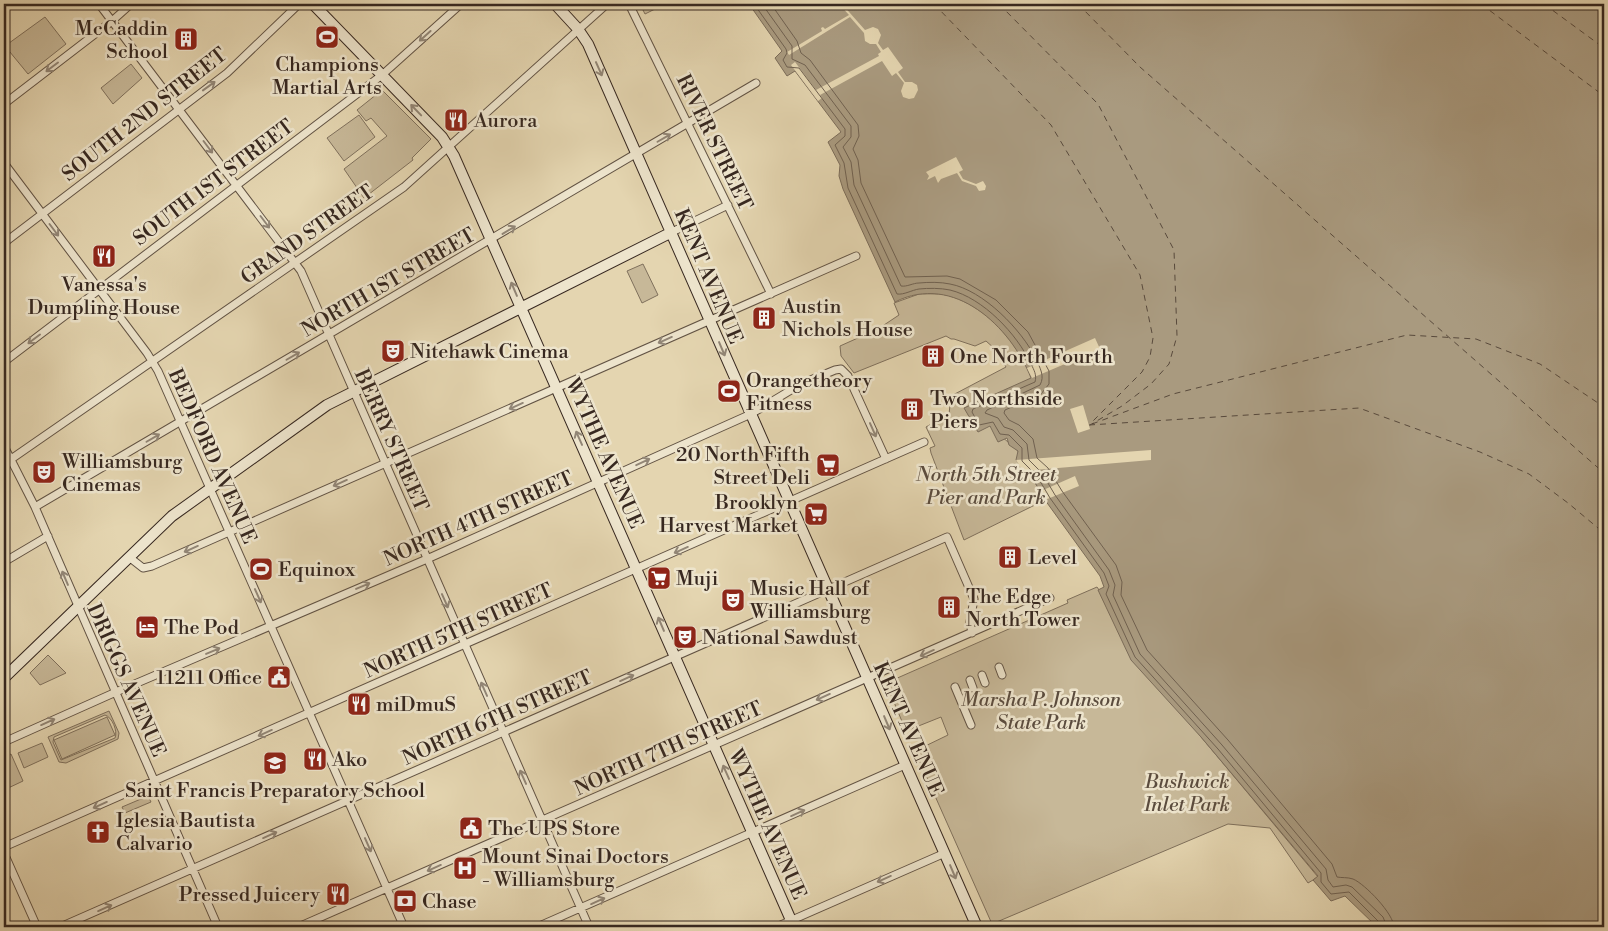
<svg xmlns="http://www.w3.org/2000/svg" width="1608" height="931" viewBox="0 0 1608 931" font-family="'Libre Bodoni',serif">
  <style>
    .green { fill: #c7b898; stroke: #7f705c; fill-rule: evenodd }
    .water { fill: #a99a7f; stroke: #7b6c59 }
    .pier { fill: #e4d5b0 }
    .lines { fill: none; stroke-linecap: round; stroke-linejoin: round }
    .shore { stroke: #706150; stroke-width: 1 }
    .ferry { stroke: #594a3c; stroke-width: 1; stroke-dasharray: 6 5; stroke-linecap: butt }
    .street-casing { stroke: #625344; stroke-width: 9 }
    .secondary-casing { stroke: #372820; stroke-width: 12 }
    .street { stroke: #ede4cc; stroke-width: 7 }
    .secondary { stroke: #ede4cc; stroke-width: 10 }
    .oneway { stroke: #928676 }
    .labels { text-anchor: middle; stroke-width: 5; stroke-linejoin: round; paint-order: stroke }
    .poi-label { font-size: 20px; fill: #372820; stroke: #ede4cc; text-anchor: start }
    .street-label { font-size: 20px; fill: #372820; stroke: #ede4cc }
    .park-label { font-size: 20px; font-style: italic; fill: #5b4c3e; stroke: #ede4cc }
  </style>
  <rect width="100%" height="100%" fill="#e4d5b0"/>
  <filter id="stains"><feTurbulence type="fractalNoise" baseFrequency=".004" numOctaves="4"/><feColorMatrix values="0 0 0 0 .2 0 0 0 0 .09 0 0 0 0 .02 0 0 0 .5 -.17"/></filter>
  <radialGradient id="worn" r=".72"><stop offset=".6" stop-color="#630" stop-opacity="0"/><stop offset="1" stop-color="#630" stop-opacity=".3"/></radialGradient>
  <path class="green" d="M640 4H665L645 14Z
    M45 17 66 44 28 74 5 46Z
    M131 64 142 78 113 104 101 88Z
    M382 90 431 139 412 158 413 160 364 198 344 169 387 136 371 118 366 121 357 110Z
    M359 115 375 137 344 161 327 138Z
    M643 264 658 295 642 303 627 271Z
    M919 294C928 294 941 293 950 296 984 306 1012 337 1027 367L1095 338 990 426 1018 451 1023 471 1033 479 1045 500 964 540 931 453 930 448 935 446 926 427 949 414 951 396 1006 367 995 349 986 341 975 346 954 339H951L946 336 854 373 841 356 840 346 878 329 899 315 894 303Z
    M1097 587 1201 737 1318 877 1308 883 1270 828 1228 824 992 924 915 751 948 735 941 717 906 731 886 683 1068 603 1067 600Z
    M48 655 66 673 40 685 30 673Z
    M109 711 119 733 118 739 66 763 59 762 48 737ZM105 715C112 717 118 731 115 738L61 760 53 742 54 737Z
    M107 717 115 735 62 759 54 740Z
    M42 743 48 757 24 768 18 753Z
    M11 754 23 781 4 790V757Z
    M148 796 151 802 125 813 122 807Z"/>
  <path class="water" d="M749 4H1604V927H1377L1345 896 1331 901 1313 880 1318 876 1201 737 1131 660 1098 590 1104 587 1100 576 1045 500 1033 479 1016 460 1018 451 1009 445 1007 438 998 442 990 426 978 432 964 408 1031 378C1011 327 954 272 895 302L843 189 839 176 840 165 828 142 841 132 795 71 787 76 775 58 782 51Z"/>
  <path class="pier" d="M839 4H842L865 30 873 27 878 29 881 35 878 43 883 50 888 47 903 68 898 72 905 82H912L917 85 918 90 914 98 909 99 903 97 901 91 904 83 896 73 892 76 882 61 820 95 822 98 818 101 791 65 795 62 816 90 879 56 878 54 881 52 876 44H870L865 41 864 33 850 17 789 55 787 52 822 31 821 28 823 27 825 29 849 15Z
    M956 157 963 170 959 172 963 179 976 184 983 181 986 186 985 190 979 191 976 186 962 181 957 173 941 179 938 183 935 176 927 180 929 176 926 172Z
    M1095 338 1100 349 1032 378 1027 368Z
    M1083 405 1090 429 1078 433 1070 409Z
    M1151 450V460L1023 471 1016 460Z
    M1075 476 1079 486 1045 500 1041 491Z"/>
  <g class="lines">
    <path class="shore" d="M754 4 786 49 787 53 783 60 787 67 799 68 845 129V136L835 145 844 163 848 188 897 294C904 295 912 290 919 289 928 288 941 288 950 290 983 298 1017 334 1031 364 1034 370 1037 375 1035 382L973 409 972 412 979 425 993 422 1000 434 1009 435 1022 448V461L1037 476 1050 498 1104 573 1109 586 1106 594 1135 657 1218 749 1321 873V882L1331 894 1349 892 1379 922 1380 927
      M762 4 792 46V59L805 65 851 126V137L843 147 851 162 854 185 901 286C907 287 913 283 919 283 929 282 941 282 950 284 983 290 1022 330 1036 359 1040 368 1045 376 1040 385L987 410 985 413 998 418 1004 427 1013 430 1027 444 1029 460 1042 473 1055 495 1109 570 1115 585 1113 595 1140 654 1222 745 1326 869 1328 880 1333 887 1346 885 1352 887 1383 917 1387 927
      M771 4 797 41 801 53 810 60 858 125 859 136 853 149 858 160 861 183 905 277 947 276 960 279 996 300 1028 332 1049 371V384L1041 394 1005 410 1004 413 1009 420 1019 425 1033 439 1037 458 1048 468 1062 491 1116 565 1122 582 1121 595 1147 650 1228 740 1332 864 1337 877C1342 878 1347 877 1353 879 1365 884 1394 914 1394 927"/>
    <path class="ferry" d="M934 4 1051 125 1140 275 1153 338 1150 357 1142 372 1091 423
      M999 4 1098 104 1174 250 1177 336 1169 364 1151 384 1122 406 1090 425
      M1078 4 1140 67 1604 473
      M1481 4 1604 96
      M1544 4 1604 48
      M1092 424 1173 394 1407 335 1476 339 1540 364 1604 407
      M1089 425 1359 408 1480 452 1529 474 1568 503 1604 533"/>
    <g class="street-casing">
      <path id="street" d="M99 4 301 271 589 927
        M629 4 771 294
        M4 104 112 21 131 4
        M4 163 147 353 158 371 404 927
        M672 232 728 205
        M4 243 227 73 299 4
        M4 362 382 75 461 4
        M4 446 35 507 218 927
        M4 464 404 187 607 4
        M35 507 756 83
        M129 557 143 568 152 566 856 256
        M4 562 48 536
        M999 667 1002 675
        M982 675 985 683
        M970 680 973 688
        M955 687 971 725
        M4 742 116 692 427 559 751 414 801 384 835 370 841 369 848 376 886 459
        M4 847 924 442
        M4 853 37 927
        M60 927 947 537 974 599 970 622 972 633
        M298 927 1050 598
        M537 927 905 765
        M776 927 945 853"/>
    </g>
    <g class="secondary-casing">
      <path id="secondary" d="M313 4 442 137 454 156 794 927
        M555 4 578 29 588 44 977 927
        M4 678 172 516 327 405 672 232"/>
    </g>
    <use href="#street" class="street"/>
    <use href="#secondary" class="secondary"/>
  </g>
  <defs><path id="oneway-shaft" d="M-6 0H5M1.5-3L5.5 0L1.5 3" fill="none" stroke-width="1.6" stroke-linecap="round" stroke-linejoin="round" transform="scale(1.25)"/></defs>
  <g class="oneway">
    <use href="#oneway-shaft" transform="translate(425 36) rotate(138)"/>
    <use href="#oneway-shaft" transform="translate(52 67) rotate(143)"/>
    <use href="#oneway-shaft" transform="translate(599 69) rotate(66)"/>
    <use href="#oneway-shaft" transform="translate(209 86) rotate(-36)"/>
    <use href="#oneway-shaft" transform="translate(416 110) rotate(-134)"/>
    <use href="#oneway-shaft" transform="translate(664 138) rotate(-30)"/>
    <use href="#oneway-shaft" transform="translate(208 147) rotate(53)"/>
    <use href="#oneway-shaft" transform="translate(265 222) rotate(53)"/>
    <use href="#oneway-shaft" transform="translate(54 230) rotate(53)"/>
    <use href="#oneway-shaft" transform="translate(509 230) rotate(-31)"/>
    <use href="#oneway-shaft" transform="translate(514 289) rotate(-113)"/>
    <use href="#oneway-shaft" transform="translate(34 339) rotate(143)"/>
    <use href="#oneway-shaft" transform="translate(665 340) rotate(156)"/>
    <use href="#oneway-shaft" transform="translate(722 349) rotate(67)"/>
    <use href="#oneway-shaft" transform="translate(293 356) rotate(-30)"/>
    <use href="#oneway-shaft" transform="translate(516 406) rotate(156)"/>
    <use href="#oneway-shaft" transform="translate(873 430) rotate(66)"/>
    <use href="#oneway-shaft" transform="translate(153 438) rotate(-30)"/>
    <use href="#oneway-shaft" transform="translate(579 438) rotate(-114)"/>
    <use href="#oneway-shaft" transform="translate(643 462) rotate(-25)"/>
    <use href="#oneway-shaft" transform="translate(340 483) rotate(156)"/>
    <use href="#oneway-shaft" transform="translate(191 549) rotate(156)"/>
    <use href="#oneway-shaft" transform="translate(681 550) rotate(156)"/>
    <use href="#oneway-shaft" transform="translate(65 578) rotate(-113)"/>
    <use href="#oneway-shaft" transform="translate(363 586) rotate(-23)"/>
    <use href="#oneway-shaft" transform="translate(258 596) rotate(66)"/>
    <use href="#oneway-shaft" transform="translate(445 601) rotate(66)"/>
    <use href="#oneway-shaft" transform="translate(661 624) rotate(-113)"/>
    <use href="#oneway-shaft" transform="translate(213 651) rotate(-23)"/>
    <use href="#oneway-shaft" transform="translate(927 653) rotate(156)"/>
    <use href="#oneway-shaft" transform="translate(627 678) rotate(-24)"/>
    <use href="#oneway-shaft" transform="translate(484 689) rotate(-114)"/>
    <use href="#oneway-shaft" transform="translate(823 697) rotate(156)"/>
    <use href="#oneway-shaft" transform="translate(48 722) rotate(-24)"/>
    <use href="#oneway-shaft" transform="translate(887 723) rotate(67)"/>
    <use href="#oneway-shaft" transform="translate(265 733) rotate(156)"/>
    <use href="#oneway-shaft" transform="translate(726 772) rotate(-114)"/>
    <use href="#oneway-shaft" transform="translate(523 777) rotate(-114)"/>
    <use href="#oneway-shaft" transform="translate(100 805) rotate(156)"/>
    <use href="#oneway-shaft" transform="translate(798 813) rotate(-24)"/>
    <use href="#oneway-shaft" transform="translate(270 835) rotate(-24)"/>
    <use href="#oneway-shaft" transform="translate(368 845) rotate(66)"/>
    <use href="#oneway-shaft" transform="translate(434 868) rotate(156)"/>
    <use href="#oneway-shaft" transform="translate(953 872) rotate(67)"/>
    <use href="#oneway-shaft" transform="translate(884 879) rotate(156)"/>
    <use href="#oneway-shaft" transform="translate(598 901) rotate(-24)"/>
    <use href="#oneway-shaft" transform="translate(105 908) rotate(-24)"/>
  </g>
  <defs>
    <g id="stadium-square" transform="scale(1.25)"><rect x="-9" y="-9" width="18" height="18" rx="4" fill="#8f2418" stroke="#ede4cc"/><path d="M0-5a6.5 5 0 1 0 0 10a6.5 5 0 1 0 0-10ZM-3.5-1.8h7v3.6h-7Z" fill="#fff"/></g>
    <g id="building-square" transform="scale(1.25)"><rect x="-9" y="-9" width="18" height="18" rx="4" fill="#8f2418" stroke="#ede4cc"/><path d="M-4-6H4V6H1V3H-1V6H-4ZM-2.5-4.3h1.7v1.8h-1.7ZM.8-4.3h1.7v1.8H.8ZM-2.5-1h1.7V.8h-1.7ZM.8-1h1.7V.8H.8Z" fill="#fff"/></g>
    <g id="restaurant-square" transform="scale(1.25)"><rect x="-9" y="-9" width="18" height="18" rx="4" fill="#8f2418" stroke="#ede4cc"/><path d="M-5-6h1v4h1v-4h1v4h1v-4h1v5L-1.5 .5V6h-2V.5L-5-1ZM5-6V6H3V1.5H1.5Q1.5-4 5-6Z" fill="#fff"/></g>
    <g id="theatre-square" transform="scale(1.25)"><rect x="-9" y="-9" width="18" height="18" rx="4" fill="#8f2418" stroke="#ede4cc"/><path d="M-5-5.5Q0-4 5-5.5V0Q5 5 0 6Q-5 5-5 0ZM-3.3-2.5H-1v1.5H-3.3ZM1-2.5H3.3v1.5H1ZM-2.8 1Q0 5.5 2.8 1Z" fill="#fff"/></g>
    <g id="supermarket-square" transform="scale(1.25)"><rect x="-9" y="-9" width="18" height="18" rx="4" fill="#8f2418" stroke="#ede4cc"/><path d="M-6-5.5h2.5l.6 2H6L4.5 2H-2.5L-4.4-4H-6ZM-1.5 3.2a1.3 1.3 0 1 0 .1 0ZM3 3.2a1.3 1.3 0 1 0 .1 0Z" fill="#fff"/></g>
    <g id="hotel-square" transform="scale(1.25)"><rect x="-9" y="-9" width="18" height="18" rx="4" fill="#8f2418" stroke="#ede4cc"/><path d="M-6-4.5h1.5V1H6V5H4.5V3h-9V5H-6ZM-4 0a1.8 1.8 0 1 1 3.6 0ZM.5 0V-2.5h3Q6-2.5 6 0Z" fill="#fff"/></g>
    <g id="civic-square" transform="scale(1.25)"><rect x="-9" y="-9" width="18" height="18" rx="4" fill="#8f2418" stroke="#ede4cc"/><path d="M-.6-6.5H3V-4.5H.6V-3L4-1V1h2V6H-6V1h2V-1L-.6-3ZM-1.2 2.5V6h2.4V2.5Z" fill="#fff"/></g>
    <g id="school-square" transform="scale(1.25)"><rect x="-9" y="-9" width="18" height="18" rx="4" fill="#8f2418" stroke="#ede4cc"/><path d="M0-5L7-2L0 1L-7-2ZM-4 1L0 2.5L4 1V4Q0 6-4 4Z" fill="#fff"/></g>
    <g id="church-square" transform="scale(1.25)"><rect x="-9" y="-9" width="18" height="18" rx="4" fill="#8f2418" stroke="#ede4cc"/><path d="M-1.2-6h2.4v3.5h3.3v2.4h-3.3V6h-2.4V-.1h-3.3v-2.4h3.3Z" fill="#fff"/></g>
    <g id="hospital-square" transform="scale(1.25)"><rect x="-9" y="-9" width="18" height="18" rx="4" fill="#8f2418" stroke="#ede4cc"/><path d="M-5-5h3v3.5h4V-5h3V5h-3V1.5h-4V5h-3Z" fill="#fff"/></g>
    <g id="bank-square" transform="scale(1.25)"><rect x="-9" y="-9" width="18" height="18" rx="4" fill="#8f2418" stroke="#ede4cc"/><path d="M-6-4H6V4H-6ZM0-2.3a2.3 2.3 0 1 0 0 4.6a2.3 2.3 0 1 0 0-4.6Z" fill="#fff"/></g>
  </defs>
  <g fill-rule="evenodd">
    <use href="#stadium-square" x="327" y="37"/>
    <use href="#building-square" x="186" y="39"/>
    <use href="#restaurant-square" x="456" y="120"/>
    <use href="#restaurant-square" x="104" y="256"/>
    <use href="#building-square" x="764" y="318"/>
    <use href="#theatre-square" x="393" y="351"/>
    <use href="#building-square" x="933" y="356"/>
    <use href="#stadium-square" x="729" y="391"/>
    <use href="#building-square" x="912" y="409"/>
    <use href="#supermarket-square" x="828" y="465"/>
    <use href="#theatre-square" x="44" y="472"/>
    <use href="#supermarket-square" x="816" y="514"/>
    <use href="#building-square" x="1010" y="557"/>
    <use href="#stadium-square" x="261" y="569"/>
    <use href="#supermarket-square" x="659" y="578"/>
    <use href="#theatre-square" x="733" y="600"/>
    <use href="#building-square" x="949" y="607"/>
    <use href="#hotel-square" x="147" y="627"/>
    <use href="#theatre-square" x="685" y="637"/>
    <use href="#civic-square" x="279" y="677"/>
    <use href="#restaurant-square" x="359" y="704"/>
    <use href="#restaurant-square" x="315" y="759"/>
    <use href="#school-square" x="275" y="763"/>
    <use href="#civic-square" x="471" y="828"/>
    <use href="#church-square" x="98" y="832"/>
    <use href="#hospital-square" x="465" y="868"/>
    <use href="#restaurant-square" x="338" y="894"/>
    <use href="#bank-square" x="405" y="901"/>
  </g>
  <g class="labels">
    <g class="poi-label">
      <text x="168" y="35" text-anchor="end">McCaddin<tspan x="168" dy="23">School</tspan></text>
      <text x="327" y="71" text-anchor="middle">Champions<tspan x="327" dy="23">Martial Arts</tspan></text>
      <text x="474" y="127">Aurora</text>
      <text x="104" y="291" text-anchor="middle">Vanessa's<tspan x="104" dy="23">Dumpling House</tspan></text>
      <text x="782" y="313">Austin<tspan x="782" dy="23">Nichols House</tspan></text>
      <text x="410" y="358">Nitehawk Cinema</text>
      <text x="950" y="363">One North Fourth</text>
      <text x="746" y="387">Orangetheory<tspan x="746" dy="23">Fitness</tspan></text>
      <text x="930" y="405">Two Northside<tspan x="930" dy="23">Piers</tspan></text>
      <text x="810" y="461" text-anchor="end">20 North Fifth<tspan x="810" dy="23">Street Deli</tspan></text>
      <text x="62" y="468">Williamsburg<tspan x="62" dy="23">Cinemas</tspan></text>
      <text x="798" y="509" text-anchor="end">Brooklyn<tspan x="798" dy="23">Harvest Market</tspan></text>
      <text x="1028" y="564">Level</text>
      <text x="278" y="576">Equinox</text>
      <text x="676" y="585">Muji</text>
      <text x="750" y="595">Music Hall of<tspan x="750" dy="23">Williamsburg</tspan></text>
      <text x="966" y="603">The Edge<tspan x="966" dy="23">North Tower</tspan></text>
      <text x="164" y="634">The Pod</text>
      <text x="702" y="644">National Sawdust</text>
      <text x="262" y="684" text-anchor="end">11211 Office</text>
      <text x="376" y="711">miDmuS</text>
      <text x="332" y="766">Ako</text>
      <text x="275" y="797" text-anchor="middle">Saint Francis Preparatory School</text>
      <text x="116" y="827">Iglesia Bautista<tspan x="116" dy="23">Calvario</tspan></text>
      <text x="488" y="835">The UPS Store</text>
      <text x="482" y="863">Mount Sinai Doctors<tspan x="482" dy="23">- Williamsburg</tspan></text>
      <text x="320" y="901" text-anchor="end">Pressed Juicery</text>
      <text x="422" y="908">Chase</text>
    </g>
    <g class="street-label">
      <text transform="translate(144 114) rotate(-38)" y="7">SOUTH 2ND STREET</text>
      <text transform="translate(715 142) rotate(64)" y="7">RIVER STREET</text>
      <text transform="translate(213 182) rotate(-37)" y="7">SOUTH 1ST STREET</text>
      <text transform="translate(307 234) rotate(-35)" y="7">GRAND STREET</text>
      <text transform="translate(709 276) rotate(67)" y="7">KENT AVENUE</text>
      <text transform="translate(388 282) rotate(-30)" y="7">NORTH 1ST STREET</text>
      <text transform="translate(392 440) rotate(66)" y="7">BERRY STREET</text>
      <text transform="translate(605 453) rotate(66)" y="7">WYTHE AVENUE</text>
      <text transform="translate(213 456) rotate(66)" y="7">BEDFORD AVENUE</text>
      <text transform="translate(478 518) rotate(-24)" y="7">NORTH 4TH STREET</text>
      <text transform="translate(458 630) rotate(-24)" y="7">NORTH 5TH STREET</text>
      <text transform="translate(127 680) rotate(66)" y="7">DRIGGS AVENUE</text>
      <text transform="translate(497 717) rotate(-24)" y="7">NORTH 6TH STREET</text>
      <text transform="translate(909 729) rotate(66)" y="7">KENT AVENUE</text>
      <text transform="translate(668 748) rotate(-24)" y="7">NORTH 7TH STREET</text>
      <text transform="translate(768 824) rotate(66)" y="7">WYTHE AVENUE</text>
    </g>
    <g class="park-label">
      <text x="986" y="481">North 5th Street<tspan x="986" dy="23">Pier and Park</tspan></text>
      <text x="1041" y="706">Marsha P. Johnson<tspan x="1041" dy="23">State Park</tspan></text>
      <text x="1187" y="788">Bushwick<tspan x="1187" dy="23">Inlet Park</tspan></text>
    </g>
  </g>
  <rect width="1608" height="931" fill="none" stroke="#e4d5b0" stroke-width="20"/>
  <rect x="5" y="5" width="1598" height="921" fill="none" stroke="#372820" stroke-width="2.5"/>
  <rect x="10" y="10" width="1588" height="911" fill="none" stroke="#372820"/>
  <rect width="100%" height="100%" filter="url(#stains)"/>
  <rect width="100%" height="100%" fill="url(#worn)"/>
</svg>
